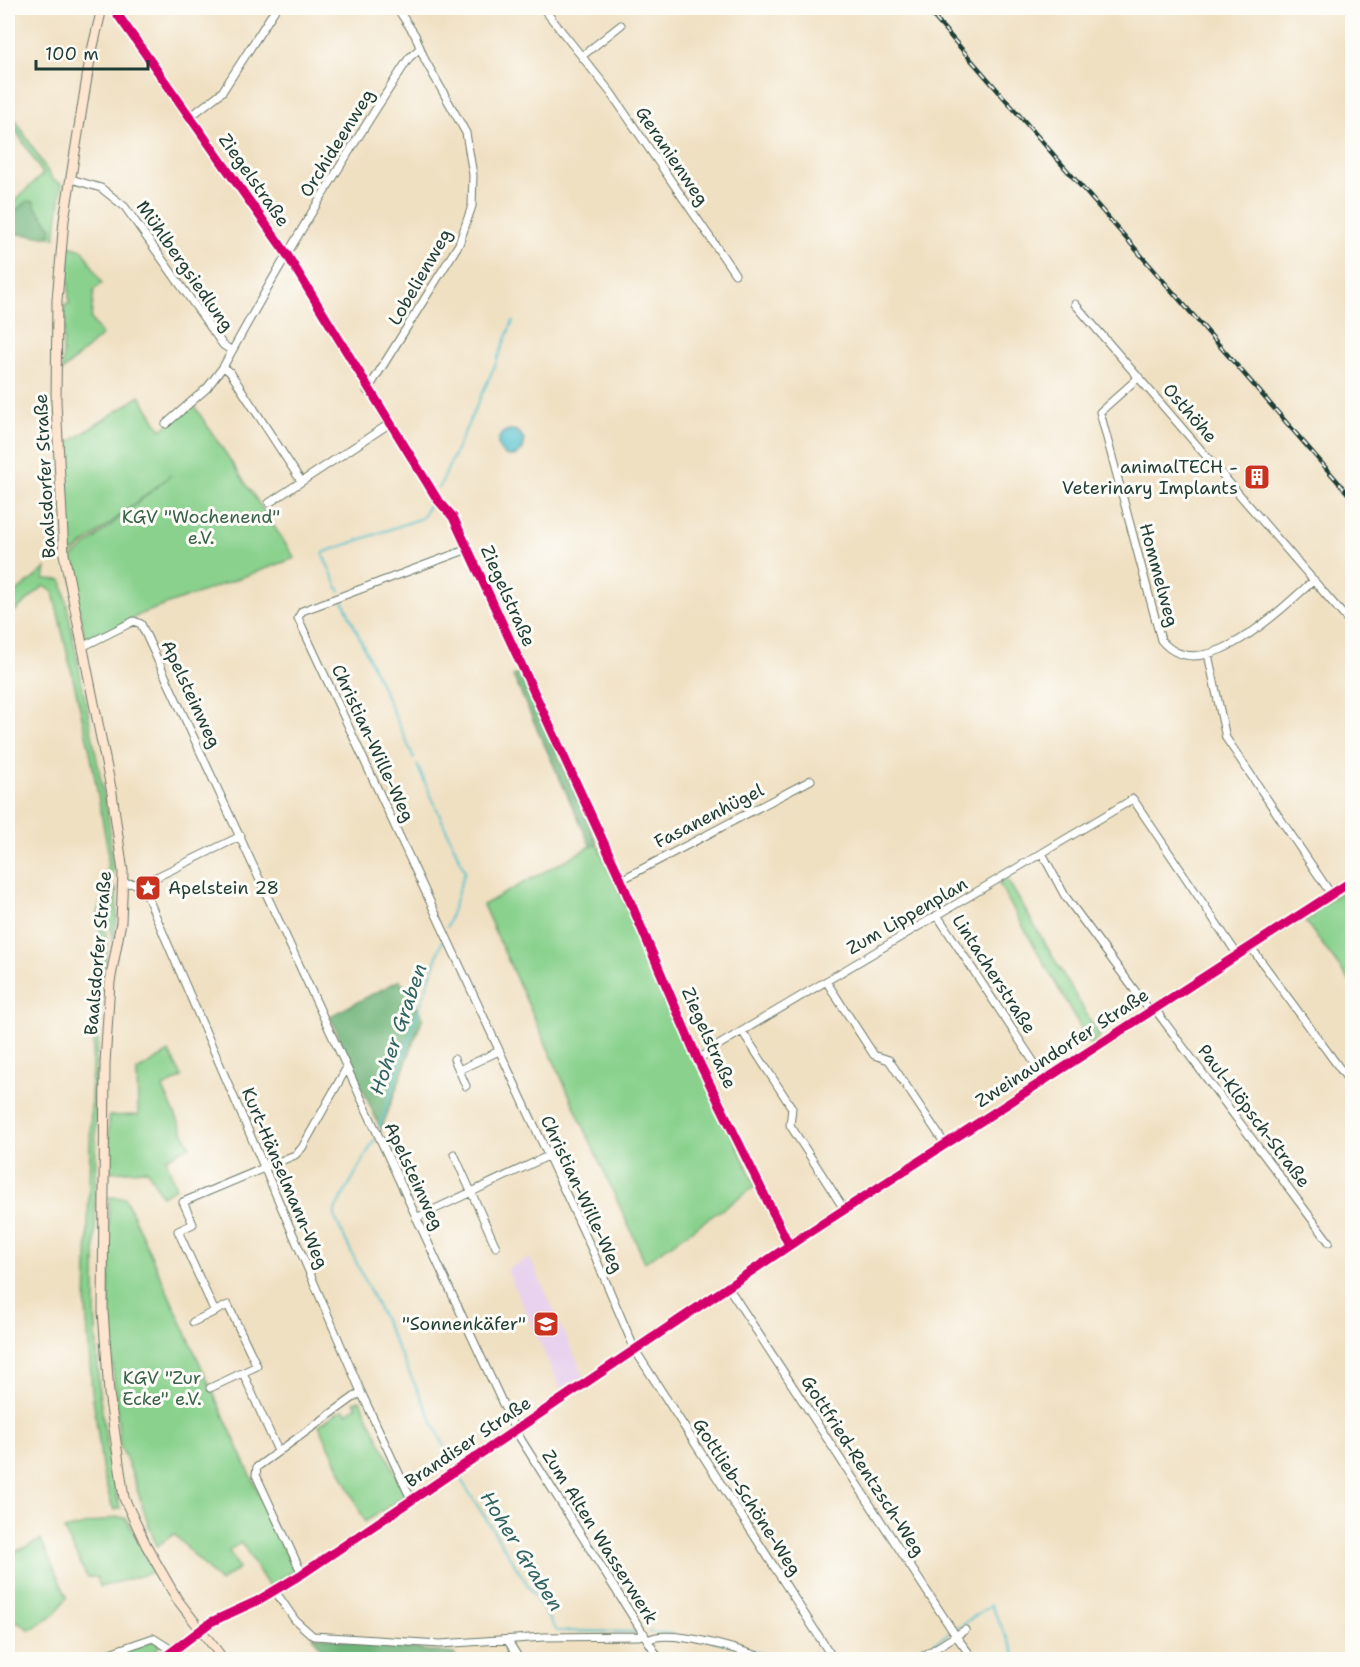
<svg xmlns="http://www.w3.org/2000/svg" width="1360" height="1667" viewBox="0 0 1360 1667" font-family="'Shantell Sans',sans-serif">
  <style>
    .built { fill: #e8d2ee }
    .green { fill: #89d18d; stroke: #548760; stroke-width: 1.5 }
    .forest { fill: #6eb378; stroke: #467856; stroke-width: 1.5 }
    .water { fill: #53c0cc; stroke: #397e80; stroke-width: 1.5 }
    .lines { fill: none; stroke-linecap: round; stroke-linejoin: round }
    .stream { stroke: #53c0cc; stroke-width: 2 }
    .street-casing { stroke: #687666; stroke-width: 9 }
    .secondary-casing { stroke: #687666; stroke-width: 11 }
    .street { stroke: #fff; stroke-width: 7 }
    .secondary { stroke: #fde5d0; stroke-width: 9 }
    .rail-casing { stroke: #1f3d34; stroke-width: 4.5 }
    .rail { stroke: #fdfcf7; stroke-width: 2; stroke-dasharray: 7; stroke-linecap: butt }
    .cycleway-casing { stroke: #fdfcf7; stroke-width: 13 }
    .cycleway { stroke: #d6006c; stroke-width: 9 }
    .labels { text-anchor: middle; stroke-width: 6; stroke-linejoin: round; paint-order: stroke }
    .street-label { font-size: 18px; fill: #1f3d34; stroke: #fdfcf7 }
    .poi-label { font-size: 18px; fill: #1f3d34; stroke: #fdfcf7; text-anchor: end }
    .park-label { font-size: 18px; fill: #3a624a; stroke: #fdfcf7 }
    .water-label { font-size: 20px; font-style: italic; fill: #2f6462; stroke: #fdfcf7 }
  </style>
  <rect width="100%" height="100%" fill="#fdfcf7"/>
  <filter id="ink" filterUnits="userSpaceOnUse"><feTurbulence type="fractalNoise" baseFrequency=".0167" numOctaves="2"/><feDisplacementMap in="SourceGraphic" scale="12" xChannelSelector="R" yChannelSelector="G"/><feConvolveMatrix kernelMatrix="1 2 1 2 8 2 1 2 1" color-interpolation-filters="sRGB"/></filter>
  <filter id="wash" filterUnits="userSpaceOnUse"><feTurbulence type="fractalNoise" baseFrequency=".008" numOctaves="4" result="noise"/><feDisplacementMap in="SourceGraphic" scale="24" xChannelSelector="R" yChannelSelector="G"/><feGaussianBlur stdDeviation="1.35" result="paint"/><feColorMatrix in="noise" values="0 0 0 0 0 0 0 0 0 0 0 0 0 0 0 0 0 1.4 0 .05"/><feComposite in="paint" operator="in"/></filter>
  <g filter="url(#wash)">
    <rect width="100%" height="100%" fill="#f0e0c2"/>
    <path class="built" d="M530 1258 584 1376 561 1390 508 1272 509 1268Z"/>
    <path class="green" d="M8 108 53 180 62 184 55 238 49 237 52 228 36 208 8 212V207L43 174 8 118Z
      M68 246 83 250 102 283 94 290 91 319 102 335 62 371 65 304H69Z
      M140 396 161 430 193 404 295 558 141 614 91 641 85 639 69 560 171 475 69 556 65 445Z
      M46 568 44 579 62 580 109 822 113 871 104 912 107 946 96 1062 95 1308 99 1392 111 1473 120 1508 115 1510 112 1506 103 1474 99 1442 92 1391 86 1307 92 1062 101 940 98 914 107 871 108 851 90 751 53 592 44 586 8 617V599Z
      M597 843 756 1186 645 1262 483 905Z
      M1007 879 1100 1037 1090 1044 999 884Z
      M1352 885V984L1305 921 1313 917 1317 908Z
      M116 887 117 916 113 943 108 914Z
      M169 1052 182 1077 163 1088 190 1146 166 1158 176 1188 162 1196 147 1170 109 1172V1116L138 1115 137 1071Z
      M109 1197 125 1198 294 1571 269 1587 241 1542 229 1551 239 1568 220 1582 174 1534 157 1546C142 1514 137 1477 120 1447L109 1324Z
      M360 1400 406 1495 365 1522 319 1425 343 1409 347 1413 357 1406 354 1402Z
      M117 1517 126 1518 154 1572 100 1587 97 1577H87L64 1530Z
      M41 1540 67 1597 55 1614 30 1630 17 1621 8 1626V1555Z
      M152 1641 161 1645 146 1659 100 1660Z"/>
    <path class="forest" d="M28 201 34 202 36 208 52 228 49 237 8 233V212H14Z
      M521 673 597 843 591 847 513 676Z
      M400 980 423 1017 381 1130 330 1016Z
      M313 1636 454 1654 457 1659H327Z"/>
    <path class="water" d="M498 443a13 13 0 1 1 26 0a13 13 0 1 1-26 0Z"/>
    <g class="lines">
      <path class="stream" d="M497 360 513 321
        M439 488 496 363
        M340 592 323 555 325 552 422 518 431 502
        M343 601 414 758
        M417 765 465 871 447 927
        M380 1126 442 941
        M375 1139 335 1210V1218L453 1464
        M460 1478 557 1631 638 1632
        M954 1630 991 1605 1018 1660
        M649 1632 673 1634
        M708 1639 786 1660
        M909 1660 948 1634"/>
    </g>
  </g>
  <g filter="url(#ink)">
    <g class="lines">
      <g class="street-casing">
        <path id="street" d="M113 8 286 253 437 499 453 517 621 880 698 1060 789 1245
          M543 8 611 93 735 274
          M582 56 621 25
          M190 117 222 92 276 8
          M71 179 101 188 125 207 223 345 232 351 223 367 230 372 301 481
          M1075 304 1352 625
          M232 351C287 251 346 154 409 58L420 48
          M1139 377 1100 412 1161 640C1202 690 1282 608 1314 580
          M367 391 459 244 472 206 473 175 466 133 425 60 415 35 397 8
          M166 424 207 388 223 367
          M269 503 389 424
          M468 549 302 611 298 618 594 1254 635 1350 834 1660
          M82 647 134 621 141 624 515 1430 660 1660
          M1208 654 1226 738 1331 894
          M1043 855 1065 896 1150 1011
          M621 880 811 780
          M123 883 142 884 361 1392 411 1499
          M142 884 241 836
          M937 915 1045 1079
          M1250 946 1352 1085
          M826 981 874 1055 889 1060 945 1144
          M1154 1008 1329 1242
          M742 1031 792 1108 790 1125 844 1209
          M454 1059 466 1086
          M698 1060 717 1046 1133 799 1237 954
          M459 1070 499 1051
          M454 1154 496 1247
          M416 1218 548 1156
          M728 1287 956 1636 974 1660
          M215 1312 178 1231 193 1224 183 1202 295 1155 302 1148 346 1069
          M193 1322 228 1305 257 1366 210 1388
          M243 1373 278 1451
          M302 1574 256 1475 257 1467 361 1392
          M275 1591 295 1620 313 1636 440 1644 544 1637 639 1636 644 1633
          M648 1640C669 1627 746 1652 770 1660
          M508 1641 520 1660
          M89 1660 153 1638 172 1650
          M917 1660 965 1630"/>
      </g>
      <g class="secondary-casing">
        <path id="secondary" d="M102 8 90 59 64 220 57 300 56 402 64 554 112 793 123 872 121 922 110 982 105 1064 103 1311 109 1393 124 1498 146 1545 177 1599 224 1660
          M161 1660 211 1622 257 1601 302 1574 802 1237 1352 881"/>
      </g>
      <use href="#street" class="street"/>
      <use href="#secondary" class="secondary"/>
      <g class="rail-casing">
        <path id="rail" d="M926 8 1352 498"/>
      </g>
      <use href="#rail" class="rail"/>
      <g class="cycleway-casing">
        <path id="cycleway" d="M113 8 286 253 437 499 453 517 621 880 698 1060 789 1245
          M161 1660 211 1622 257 1601 302 1574 802 1237 1352 881"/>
      </g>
      <use href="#cycleway" class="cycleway"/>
    </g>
  </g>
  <defs>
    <g id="building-square" transform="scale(1.35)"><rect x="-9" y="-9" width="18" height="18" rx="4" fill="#c8321e" stroke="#fdfcf7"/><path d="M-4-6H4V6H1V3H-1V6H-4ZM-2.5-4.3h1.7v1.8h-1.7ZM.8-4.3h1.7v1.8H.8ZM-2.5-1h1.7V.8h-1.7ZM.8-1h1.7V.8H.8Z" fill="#fff"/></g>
    <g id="sight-square" transform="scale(1.35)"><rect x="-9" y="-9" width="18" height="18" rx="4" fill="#c8321e" stroke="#fdfcf7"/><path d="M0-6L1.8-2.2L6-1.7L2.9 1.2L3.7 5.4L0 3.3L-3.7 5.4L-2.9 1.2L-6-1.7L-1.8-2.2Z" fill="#fff"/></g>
    <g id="school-square" transform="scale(1.35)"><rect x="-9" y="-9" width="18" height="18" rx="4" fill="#c8321e" stroke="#fdfcf7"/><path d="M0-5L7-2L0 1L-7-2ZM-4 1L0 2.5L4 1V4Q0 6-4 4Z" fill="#fff"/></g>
  </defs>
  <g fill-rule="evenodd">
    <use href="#building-square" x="1257" y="477"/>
    <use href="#sight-square" x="148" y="888"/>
    <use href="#school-square" x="546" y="1324"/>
  </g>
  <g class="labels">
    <g class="street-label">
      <text transform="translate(337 143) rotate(-58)" y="6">Orchideenweg</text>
      <text transform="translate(672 156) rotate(56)" y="6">Geranienweg</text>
      <text transform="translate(254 180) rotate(55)" y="6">Ziegelstraße</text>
      <text transform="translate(185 266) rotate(55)" y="6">Mühlbergsiedlung</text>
      <text transform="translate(420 277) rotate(-60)" y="6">Lobelienweg</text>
      <text transform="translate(1190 413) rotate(49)" y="6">Osthöhe</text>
      <text transform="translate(45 476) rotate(-93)" y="6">Baalsdorfer Straße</text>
      <text transform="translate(1159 575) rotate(75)" y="6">Hommelweg</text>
      <text transform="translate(508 596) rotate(66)" y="6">Ziegelstraße</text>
      <text transform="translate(191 694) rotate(65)" y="6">Apelsteinweg</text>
      <text transform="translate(373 743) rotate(65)" y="6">Christian-Wille-Weg</text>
      <text transform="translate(709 816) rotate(-27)" y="6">Fasanenhügel</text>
      <text transform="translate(907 916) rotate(-30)" y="6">Zum Lippenplan</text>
      <text transform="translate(98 953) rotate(-85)" y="6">Baalsdorfer Straße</text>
      <text transform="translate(994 974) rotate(57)" y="6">Lintacherstraße</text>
      <text transform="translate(709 1038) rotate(66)" y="6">Ziegelstraße</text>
      <text transform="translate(1062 1048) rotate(-33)" y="6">Zweinaundorfer Straße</text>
      <text transform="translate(1254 1116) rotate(53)" y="6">Paul-Klöpsch-Straße</text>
      <text transform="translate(414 1176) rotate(65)" y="6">Apelsteinweg</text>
      <text transform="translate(285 1178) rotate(67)" y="6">Kurt-Hänselmann-Weg</text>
      <text transform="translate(582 1194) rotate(65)" y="6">Christian-Wille-Weg</text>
      <text transform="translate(468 1442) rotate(-34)" y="6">Brandiser Straße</text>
      <text transform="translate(863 1466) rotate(57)" y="6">Gottfried-Rentzsch-Weg</text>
      <text transform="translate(747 1497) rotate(57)" y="6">Gottlieb-Schöne-Weg</text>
      <text transform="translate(600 1537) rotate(58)" y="6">Zum Alten Wasserwerk</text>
    </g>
    <g class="poi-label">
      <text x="1238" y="473">animalTECH -<tspan x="1238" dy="21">Veterinary Implants</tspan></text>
      <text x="168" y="894" text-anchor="start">Apelstein 28</text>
      <text x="526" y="1330">"Sonnenkäfer"</text>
    </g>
    <g class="park-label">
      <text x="201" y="523">KGV "Wochenend"<tspan x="201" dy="21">e.V.</tspan></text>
      <text x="162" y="1384">KGV "Zur<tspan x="162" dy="21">Ecke" e.V.</tspan></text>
    </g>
    <g class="water-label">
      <text transform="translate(398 1029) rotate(-71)" y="7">Hoher Graben</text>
      <text transform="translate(522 1551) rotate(58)" y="7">Hoher Graben</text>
    </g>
  </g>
  <rect width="1360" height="1667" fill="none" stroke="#fdfcf7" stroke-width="30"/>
  <path d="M36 60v9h112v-9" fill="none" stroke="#1f3d34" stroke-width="3"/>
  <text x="45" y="60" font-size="18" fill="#1f3d34" stroke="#fdfcf7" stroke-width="4.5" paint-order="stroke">100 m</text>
</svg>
